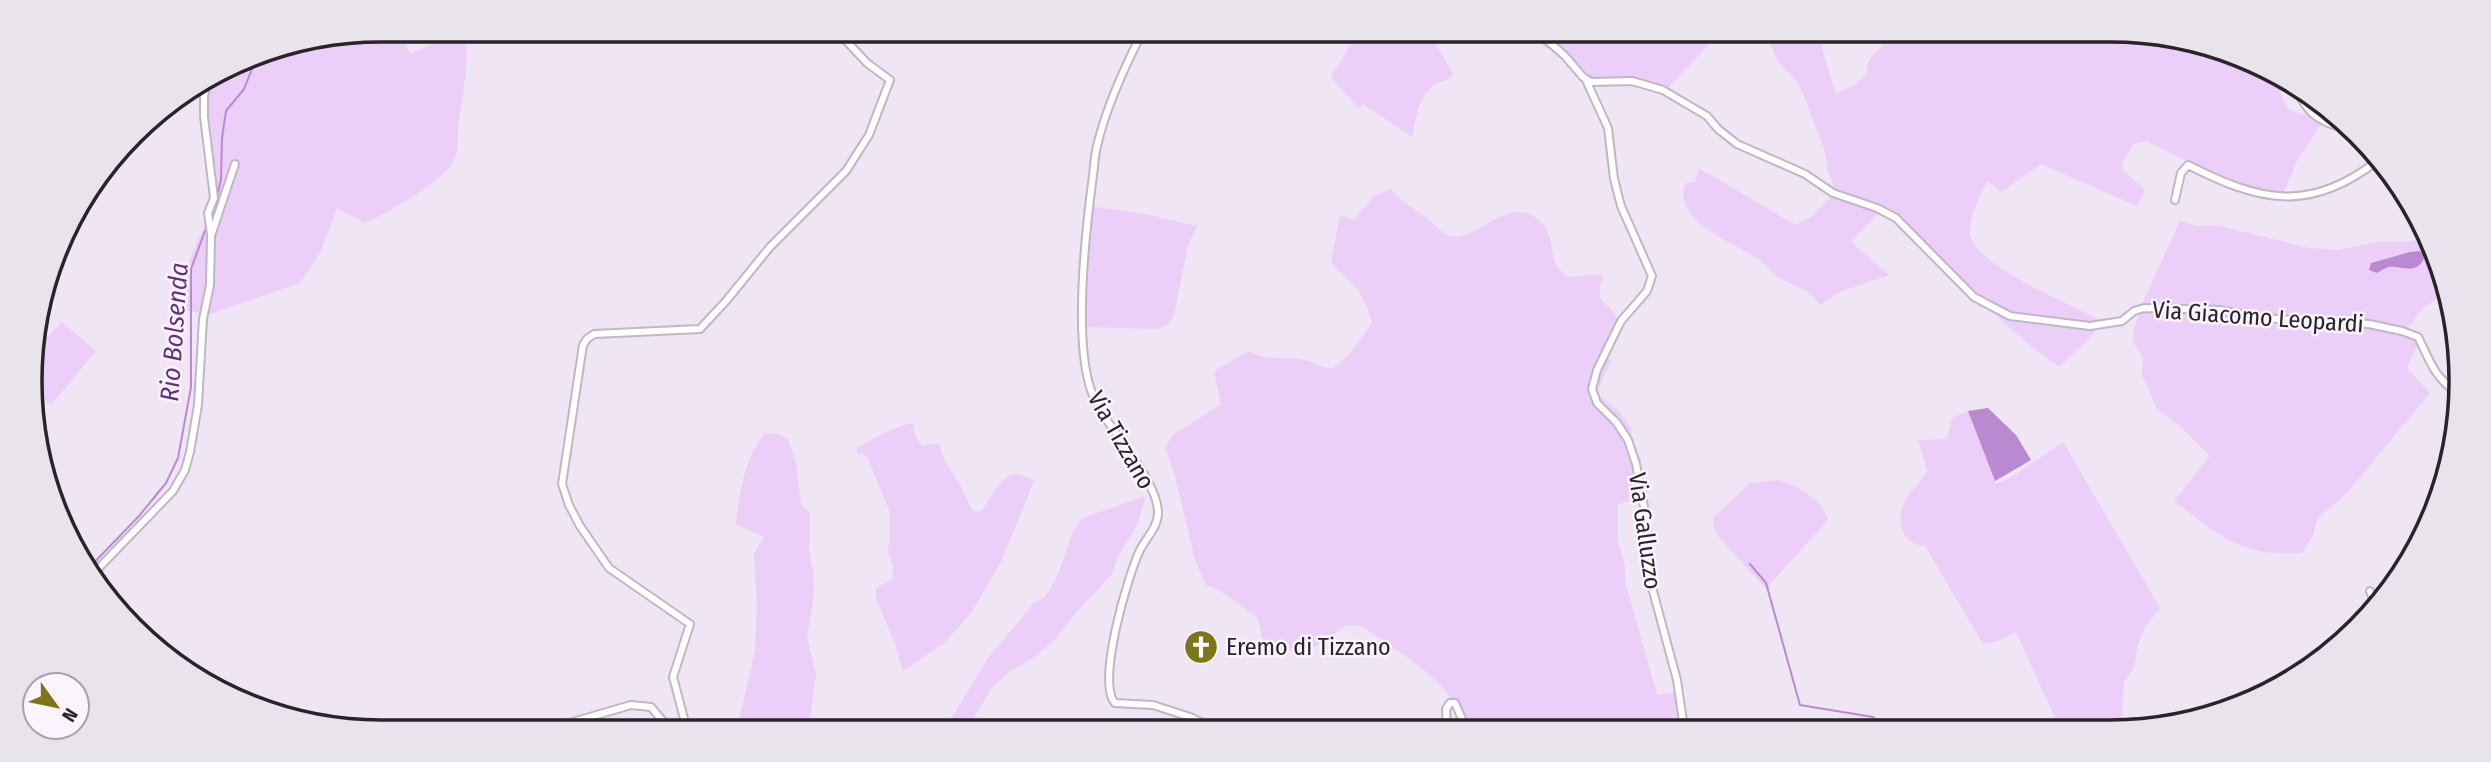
<svg xmlns="http://www.w3.org/2000/svg" width="2491" height="762" viewBox="0 0 2491 762" font-family="'Fira Sans Condensed',sans-serif">
  <style>
    .green { fill: #ebcff9 }
    .water { fill: #bb89d1 }
    .lines { fill: none; stroke-linecap: round; stroke-linejoin: round }
    .stream { stroke: #bb89d1; stroke-width: 2 }
    .minor-casing { stroke: #c0b7c5; stroke-width: 10 }
    .minor { stroke: #fff; stroke-width: 6 }
    .labels { text-anchor: middle; stroke-width: 5; stroke-linejoin: round; paint-order: stroke }
    .street-label { font-size: 24px; fill: #282429; stroke: #faf4fd }
    .poi-label { font-size: 24px; fill: #282429; stroke: #faf4fd; text-anchor: start }
    .water-label { font-size: 26px; font-style: italic; fill: #682b81; stroke: #faf4fd }
    .rim { fill: none; stroke: #282429; stroke-width: 3.5 }
  </style>
  <rect width="100%" height="100%" fill="#efe5f4"/>
  <path class="green" d="M381 30H403L404 43 411 54 459 30H466C469 63 463 94 458 126 457 136 459 149 455 158 447 180 385 215 364 223L337 208 321 251 300 283 207 315 175 308C184 268 200 234 219 198 209 161 200 122 205 83L247 56Z
    M1363 33 1430 34 1453 74C1448 82 1442 80 1434 85 1419 95 1415 121 1412 137L1363 104 1358 108 1331 77 1348 49Z
    M1525 34 1716 35 1717 36 1665 91 1648 83 1592 81 1564 59Z
    M1767 35H1821L1823 53 1836 94 1856 84 1867 74C1865 54 1882 51 1892 35L2179 37 2270 74 2271 83 2280 88C2283 104 2286 110 2302 115L2309 111 2322 123 2297 161 2283 194 2276 195 2231 183 2147 141 2134 144 2122 162 2123 170 2145 190 2137 206 2041 164 2001 192 1987 181C1980 197 1970 214 1970 232 1970 264 2073 306 2101 320L2092 336 2059 367C2022 341 1989 311 1958 277 1933 252 1913 226 1883 208L1851 242 1889 275 1840 292 1820 305C1808 286 1794 288 1777 276 1770 270 1764 263 1757 258 1733 243 1670 219 1686 183L1695 182 1699 168 1795 225 1811 217 1836 192 1828 172 1824 148 1799 84 1777 60Z
    M1391 189C1400 201 1412 207 1424 216 1432 221 1441 233 1449 236 1474 244 1505 197 1535 217 1554 230 1549 248 1556 265 1558 269 1564 273 1567 277L1601 274 1603 278 1600 284V299L1615 314 1618 324 1604 353 1611 361 1598 389 1600 396 1618 410 1631 428 1632 440 1641 459 1640 470 1650 490 1640 499 1618 504V542L1625 567V582L1657 695 1678 692 1682 728H1466C1449 677 1403 656 1362 626L1347 625C1309 649 1307 663 1262 639L1258 618 1219 590 1206 585 1204 581 1195 560 1175 476 1165 447 1173 435 1221 404 1214 371 1249 351C1266 361 1281 356 1300 359 1313 361 1319 368 1333 368L1349 355 1372 323C1369 309 1361 292 1351 282 1344 275 1337 270 1331 262L1340 216 1354 220 1373 197Z
    M1089 206 1145 214 1197 226 1188 245 1174 316 1167 325 1158 329 1084 327V264Z
    M2180 221 2197 226H2220L2309 248 2338 250 2377 242 2412 241 2423 236 2446 292 2421 310 2406 331 2419 335 2417 346 2407 368 2430 393 2347 493 2317 519 2313 536 2302 553C2240 557 2221 536 2174 501L2210 456 2182 428 2157 409 2142 375 2143 357 2133 342V331L2142 304Z
    M62 322 96 351 51 405 37 394 34 351Z
    M1968 411 1996 484 2012 477 2063 442 2160 608 2146 626 2138 644 2134 668 2124 682 2121 729H2060L2016 632 1998 641 1983 644 1925 546C1900 544 1895 518 1906 499 1912 489 1921 481 1927 471L1918 440 1947 439 1952 418Z
    M913 423 916 438 922 445 939 444 945 462 958 481 972 510 980 512C997 494 1003 459 1034 481L1001 562 971 613 944 643 903 671 895 644 876 598V588L893 579V567L888 552 890 532 889 510 867 456 856 453 858 447C875 438 894 426 913 423Z
    M765 433 779 434 788 439 796 463 801 504 810 513 809 551 813 571 814 594 807 638 816 673 810 721 814 726H738L755 650 757 607 754 553 764 537 736 524C739 493 745 457 765 433Z
    M1778 480C1795 484 1825 501 1828 520L1770 584 1769 592 1719 537 1714 528 1713 518 1750 483Z
    M1146 496 1138 523 1118 557 1112 574 1073 616 1053 642 1030 660 1010 671 992 688 968 727H946L988 658 1034 603 1045 597 1057 577 1073 532 1082 518Z"/>
  <path class="water" d="M2410 252 2420 251 2425 256C2417 277 2402 265 2388 267 2386 268 2378 272 2377 273L2369 270 2371 263Z
    M1988 408 2016 435 2031 460 1995 481 1968 411Z"/>
  <g class="lines">
    <path class="stream" d="M214 213 221 179 222 138 226 111 244 89 258 54
      M1750 564 1766 583 1800 705 1873 717 1885 729
      M86 571 139 516 166 483 178 458 191 387V269L205 231"/>
    <g class="minor-casing">
      <path id="minor" d="M1142 33C1124 68 1106 108 1097 146 1094 158 1094 171 1092 183 1085 237 1072 349 1094 398 1108 430 1158 479 1158 513 1158 527 1146 538 1140 550 1128 575 1096 683 1115 703L1153 705 1190 717 1211 727
        M1540 34 1565 56 1583 77 1591 82 1632 81 1663 90 1707 116 1718 129 1737 144 1805 174 1833 193 1877 208 1896 218 1974 297 2010 316 2090 326 2122 321 2134 311 2144 308 2220 310 2260 318 2369 324 2402 331 2418 337C2430 361 2433 374 2454 391
        M2241 62 2251 68 2263 71
        M1586 80 1608 128 1614 179 1621 206 1652 276 1647 291 1621 321 1597 370 1592 389 1597 403 1617 423 1628 440 1636 464 1645 512 1650 580 1677 680 1684 728
        M207 81 204 96V117L214 198 208 213 211 234
        M2294 84C2306 111 2315 121 2344 128
        M2175 200 2181 173 2188 165C2259 201 2309 214 2377 161
        M90 577 173 491 185 470 190 452 198 405 203 319 210 285 211 236 235 164
        M2370 591 2375 604
        M559 726 631 705 651 707 667 726
        M686 726 673 677 690 624 609 568 580 526 569 505 562 484 583 345 587 339 594 334 700 329 726 301 770 247 846 171 869 135 890 80 867 63 837 31
        M1447 728 1446 709 1450 703H1455L1466 728"/>
    </g>
    <use href="#minor" class="minor"/>
  </g>
  <defs>
    <g id="church-disc" transform="scale(1.75)"><circle r="9.5" fill="#7c7519" stroke="#faf4fd"/><path d="M-1.2-6h2.4v3.5h3.3v2.4h-3.3V6h-2.4V-.1h-3.3v-2.4h3.3Z" fill="#fff"/></g>
  </defs>
  <g fill-rule="evenodd">
    <use href="#church-disc" x="1201" y="647"/>
  </g>
  <g class="labels">
    <g class="street-label">
      <text transform="translate(2258 317) rotate(4)" y="8">Via Giacomo Leopardi</text>
      <text transform="translate(1121 440) rotate(60)" y="8">Via Tizzano</text>
      <text transform="translate(1645 531) rotate(82)" y="8">Via Galluzzo</text>
    </g>
    <g class="poi-label">
      <text x="1226" y="655">Eremo di Tizzano</text>
    </g>
    <g class="water-label">
      <text transform="translate(174 332) rotate(-86)" y="9">Rio Bolsenda</text>
    </g>
  </g>
  <path d="M0 0H2491V762H0ZM381 42H2110A339 339 0 0 1 2449 381V381A339 339 0 0 1 2110 720H381A339 339 0 0 1 42 381V381A339 339 0 0 1 381 42Z" fill="#e9e3ec" fill-rule="evenodd"/>
  <path class="rim" d="M381 42H2110A339 339 0 0 1 2449 381V381A339 339 0 0 1 2110 720H381A339 339 0 0 1 42 381V381A339 339 0 0 1 381 42Z"/>
  <g transform="translate(56 706) rotate(123)"><circle r="33" fill="#faf4fd" stroke="#a6a1a8" stroke-width="2"/>
  <path d="M0-5L12 26L0 18L-12 26Z" fill="#7c7519"/>
  <text y="-10" font-size="19" font-weight="bold" text-anchor="middle" fill="#282429">N</text>
  </g>
</svg>
